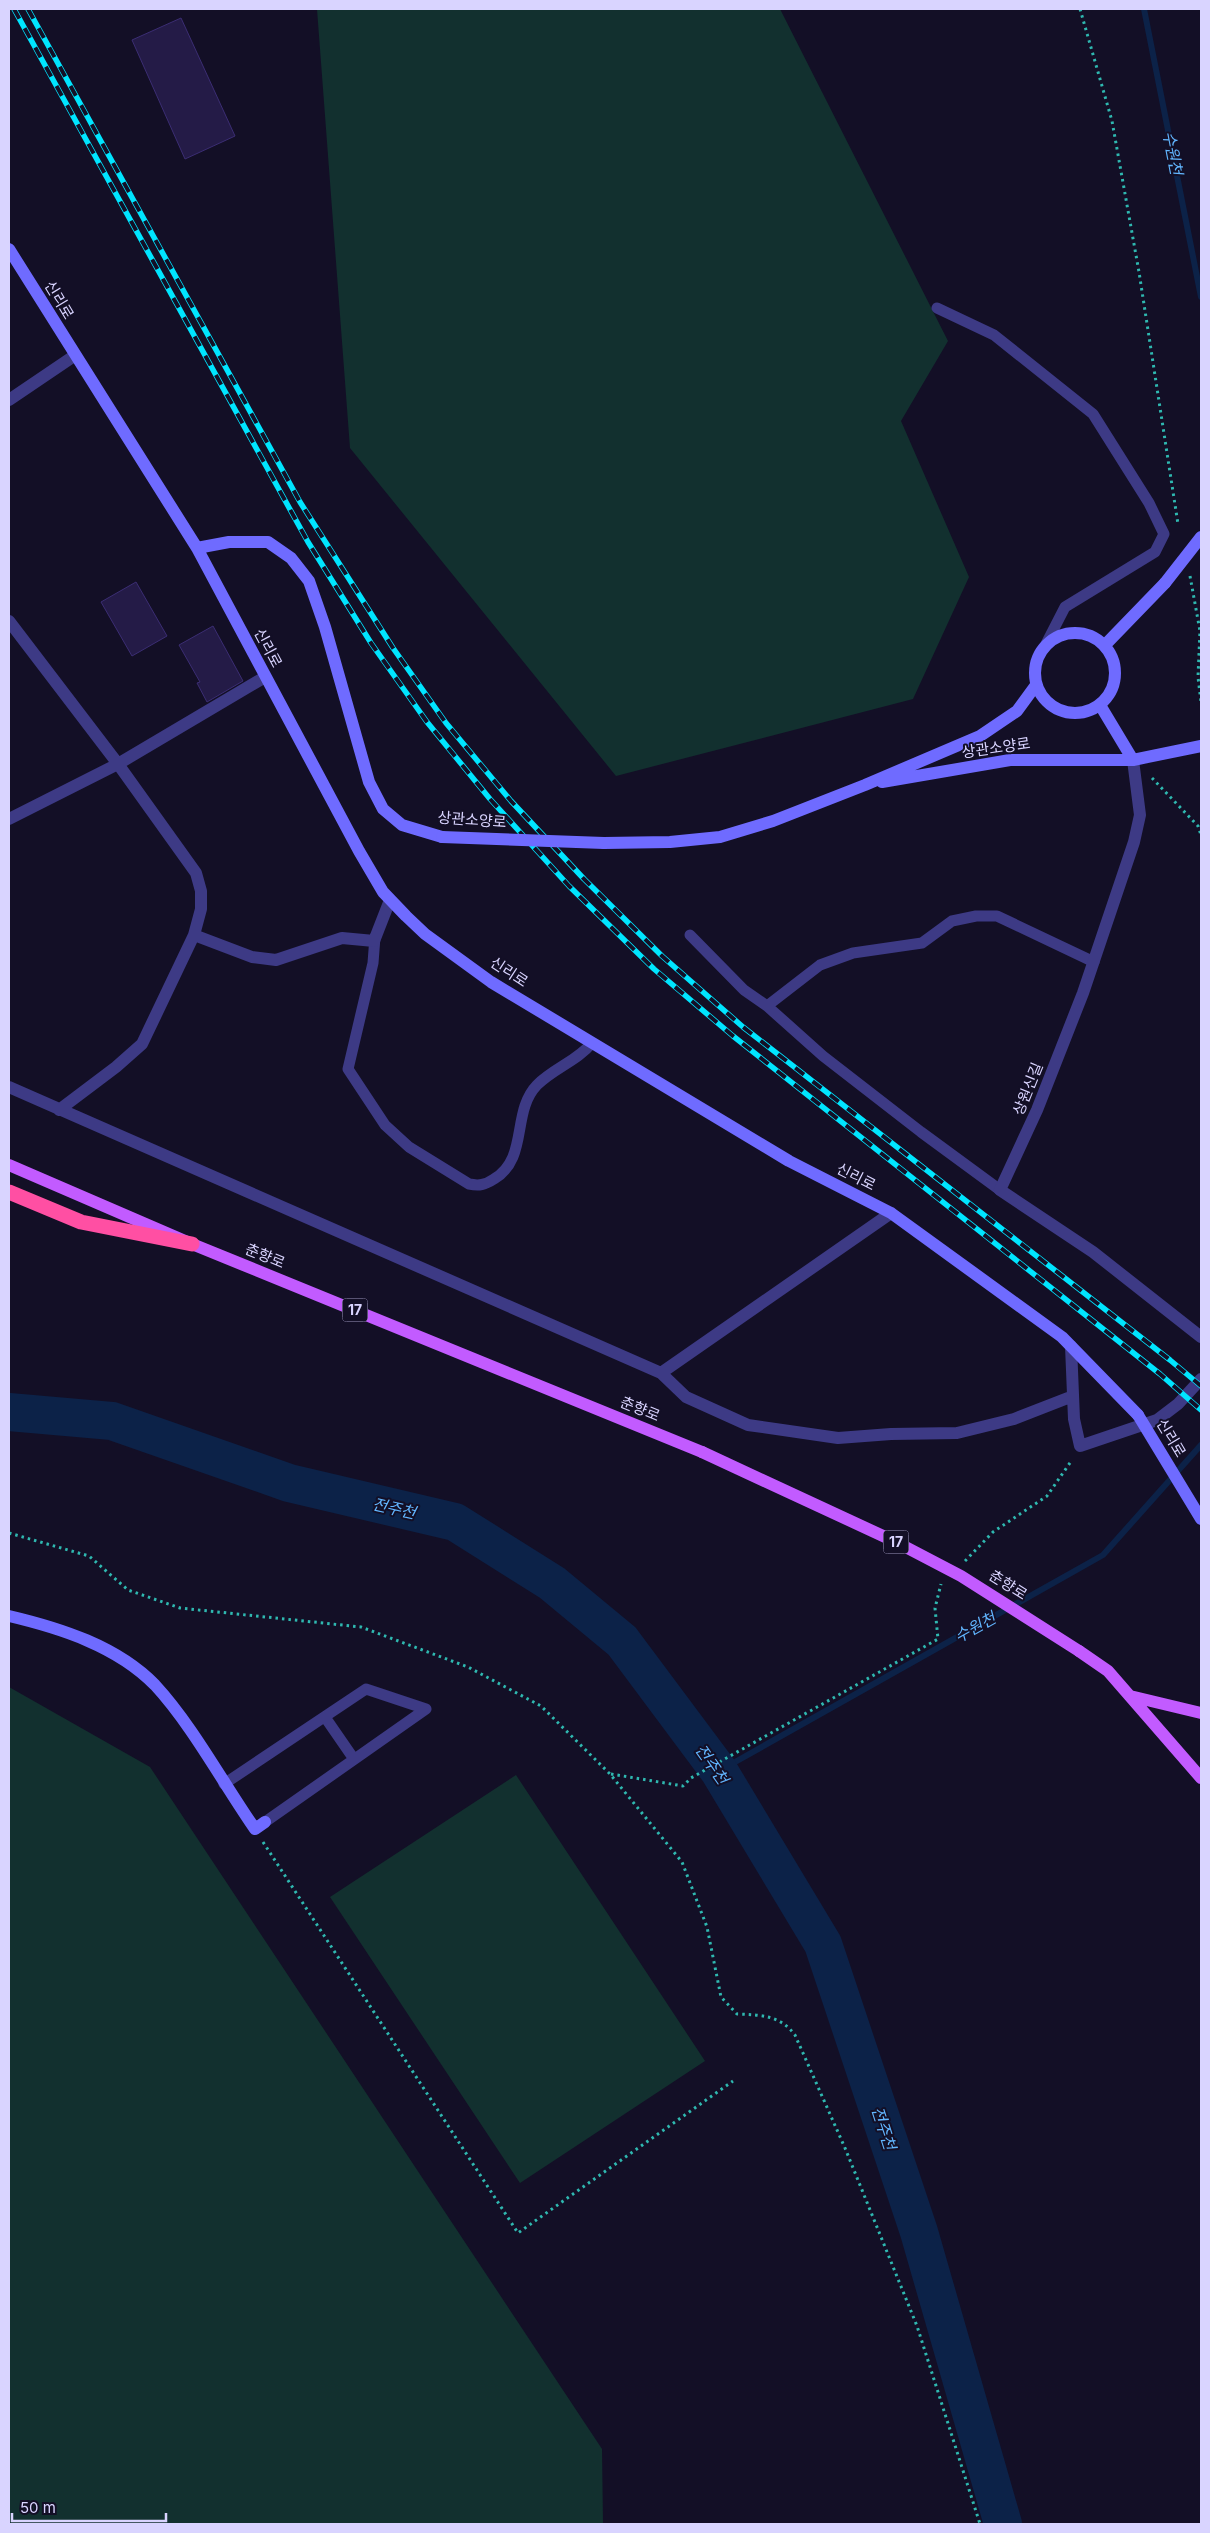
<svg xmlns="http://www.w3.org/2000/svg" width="1210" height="2533" viewBox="0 0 1210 2533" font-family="Inter,'Noto Sans KR',sans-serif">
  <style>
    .green { fill: #12302f }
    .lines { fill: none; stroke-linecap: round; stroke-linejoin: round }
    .stream { stroke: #0c2248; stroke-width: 6 }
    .river { stroke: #0c2248; stroke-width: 38 }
    .building { fill: #241b47; stroke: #3b2d73 }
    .path { stroke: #2fb8b0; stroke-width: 3; stroke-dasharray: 2.5 4; stroke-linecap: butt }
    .lane { stroke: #3d3a85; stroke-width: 11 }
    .street { stroke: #3d3a85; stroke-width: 12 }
    .secondary { stroke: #6f6bff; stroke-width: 12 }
    .primary { stroke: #c25bff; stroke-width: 12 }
    .highway { stroke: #ff4fa3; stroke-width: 15 }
    .rail-casing { stroke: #00e5ff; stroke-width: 5.5 }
    .rail { stroke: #130f26; stroke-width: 4; stroke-dasharray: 11; stroke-linecap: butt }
    .secondary-bridge { stroke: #6f6bff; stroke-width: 12 }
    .primary-bridge { stroke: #c25bff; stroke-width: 12 }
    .labels { text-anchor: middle; stroke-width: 4; stroke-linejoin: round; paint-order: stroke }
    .shield { fill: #130f26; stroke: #9e99be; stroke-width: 1 }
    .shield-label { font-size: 14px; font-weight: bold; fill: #d9d4ff }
    .street-label { font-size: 15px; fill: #d9d4ff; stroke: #130f26 }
    .water-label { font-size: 16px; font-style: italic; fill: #62b6ff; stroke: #130f26 }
  </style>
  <rect width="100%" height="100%" fill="#130f26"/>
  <path class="green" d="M317 9H780L948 341 901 421 969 577 913 699 616 776 350 448Z
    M9 1687 150 1767 602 2449 603 2524H9Z
    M516 1775 705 2061 520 2183 330 1897Z"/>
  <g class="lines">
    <path class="stream" d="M1144 9 1201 297
      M719 1771 1103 1555 1201 1445"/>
    <path class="river" d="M9 1412 112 1421 289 1483 455 1522 552 1583 622 1641 719 1771 823 1944 919 2232 1003 2524"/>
  </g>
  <path class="building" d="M181 18 235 136 185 159 132 40Z
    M136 582 167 636 132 656 101 602Z
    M213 626 243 681 207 702 197 683 200 682 179 645Z"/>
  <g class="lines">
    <path class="path" d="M1080 9 1112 121 1139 272 1178 524
      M1190 576 1200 631 1198 677 1201 702
      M1152 778 1198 826 1201 835
      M9 1533 89 1556 128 1590 180 1608 361 1627 468 1667 541 1706 610 1774 682 1862 707 1927 721 1997 737 2014C761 2015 780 2015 795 2035L845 2148 917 2326 980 2524
      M965 1561 993 1532 1047 1496 1072 1460
      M611 1774 683 1786 691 1778 938 1639 935 1608 941 1584
      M263 1842 518 2233 733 2081"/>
    <path class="lane" d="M937 308 994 335 1093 414 1149 503 1164 534 1155 552 1065 607 1046 644
      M690 935 744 990 767 1006 823 1056 921 1132 1000 1190
      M375 937 373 963 348 1069 385 1125 409 1147 469 1184C479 1186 485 1185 494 1179 529 1158 511 1112 537 1085 554 1068 577 1061 592 1043
      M767 1006 820 965 853 953 922 943 952 921 976 916H997L1094 962
      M325 1717 354 1759
      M224 1784 366 1689 426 1709 265 1822"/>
    <path class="street" d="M9 400 74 356
      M9 621 118 764 196 873 201 891V909L194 935 142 1044 116 1067 59 1110
      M1133 760 1140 815 1134 842 1083 993 1037 1110 1000 1190 1093 1252 1201 1337
      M9 819 118 764 265 677
      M194 935 252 957 276 960 342 938 374 941 390 900
      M9 1087 661 1373 891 1213
      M1071 1346 1074 1419 1080 1446 1157 1420 1178 1404 1201 1379
      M661 1373 686 1397 748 1425 838 1438 891 1434 957 1433 1014 1419 1073 1396"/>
    <path class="secondary" d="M9 249 197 548 359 851 383 892 406 916 425 934 491 982 789 1161 891 1213 1062 1337 1138 1415
      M197 548 229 542H268L291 558 309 581 325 627 369 782 383 809 402 825 442 837
      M1035 673a40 40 0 1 1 80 0a40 40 0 1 1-80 0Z
      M1105 645 1165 583
      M1100 705 1133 760 1201 746
      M882 782 1010 760H1133
      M604 843 670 842 720 837 773 821 865 785 980 736 1017 711 1036 685
      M9 1616C60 1628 117 1646 155 1685 192 1725 223 1783 255 1829L265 1822"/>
    <path class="primary" d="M9 1165 192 1244 702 1452
      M1079 1651 1108 1671 1201 1778
      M1130 1696 1201 1713"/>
    <path class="highway" d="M9 1192 81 1222 192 1244"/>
    <g class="rail-casing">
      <path id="rail" d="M14 9 308 542 371 643 427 722 490 799 569 886 654 969 733 1036 1160 1374 1201 1410
        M28 9 300 502 393 648 446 723 511 801 584 879 662 956 743 1027 1170 1360 1201 1386"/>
    </g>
    <use href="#rail" class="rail"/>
    <path class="secondary-bridge" d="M1165 583 1201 537
      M442 837 604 843
      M1138 1415 1201 1519"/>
    <path class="primary-bridge" d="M702 1452 896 1542 961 1576 1079 1651"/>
  </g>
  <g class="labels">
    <g class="shield">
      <rect x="342.5" y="1298.5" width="25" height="23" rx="4"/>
      <rect x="883.5" y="1530.5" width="25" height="23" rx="4"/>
    </g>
    <g class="shield-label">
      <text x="355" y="1315">17</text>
      <text x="896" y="1547">17</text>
    </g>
    <g class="street-label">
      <text transform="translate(59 300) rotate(59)" y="5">신리로</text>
      <text transform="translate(268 648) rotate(62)" y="5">신리로</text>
      <text transform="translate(996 748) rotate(-8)" y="5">상관소양로</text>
      <text transform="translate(472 820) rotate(4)" y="5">상관소양로</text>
      <text transform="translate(509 972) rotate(33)" y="5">신리로</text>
      <text transform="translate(1028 1089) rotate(-68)" y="5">상원신길</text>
      <text transform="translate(856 1177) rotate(27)" y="5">신리로</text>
      <text transform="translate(265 1256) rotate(22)" y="5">춘향로</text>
      <text transform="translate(640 1409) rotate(22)" y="5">춘향로</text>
      <text transform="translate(1171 1438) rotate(59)" y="5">신리로</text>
      <text transform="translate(1008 1585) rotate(32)" y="5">춘향로</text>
    </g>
    <g class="water-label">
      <text transform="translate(1173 153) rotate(79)" y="6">수원천</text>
      <text transform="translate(394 1508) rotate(13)" y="6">전주천</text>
      <text transform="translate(975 1627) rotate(-29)" y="6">수원천</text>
      <text transform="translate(712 1764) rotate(55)" y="6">전주천</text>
      <text transform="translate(884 2128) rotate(72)" y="6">전주천</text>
    </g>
  </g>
  <rect width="1210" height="2533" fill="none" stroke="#d9d4ff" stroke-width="20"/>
  <path d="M12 2513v8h154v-8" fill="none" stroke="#d9d4ff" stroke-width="2.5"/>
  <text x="20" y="2513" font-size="15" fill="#d9d4ff" stroke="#130f26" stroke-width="4" paint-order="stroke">50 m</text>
</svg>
